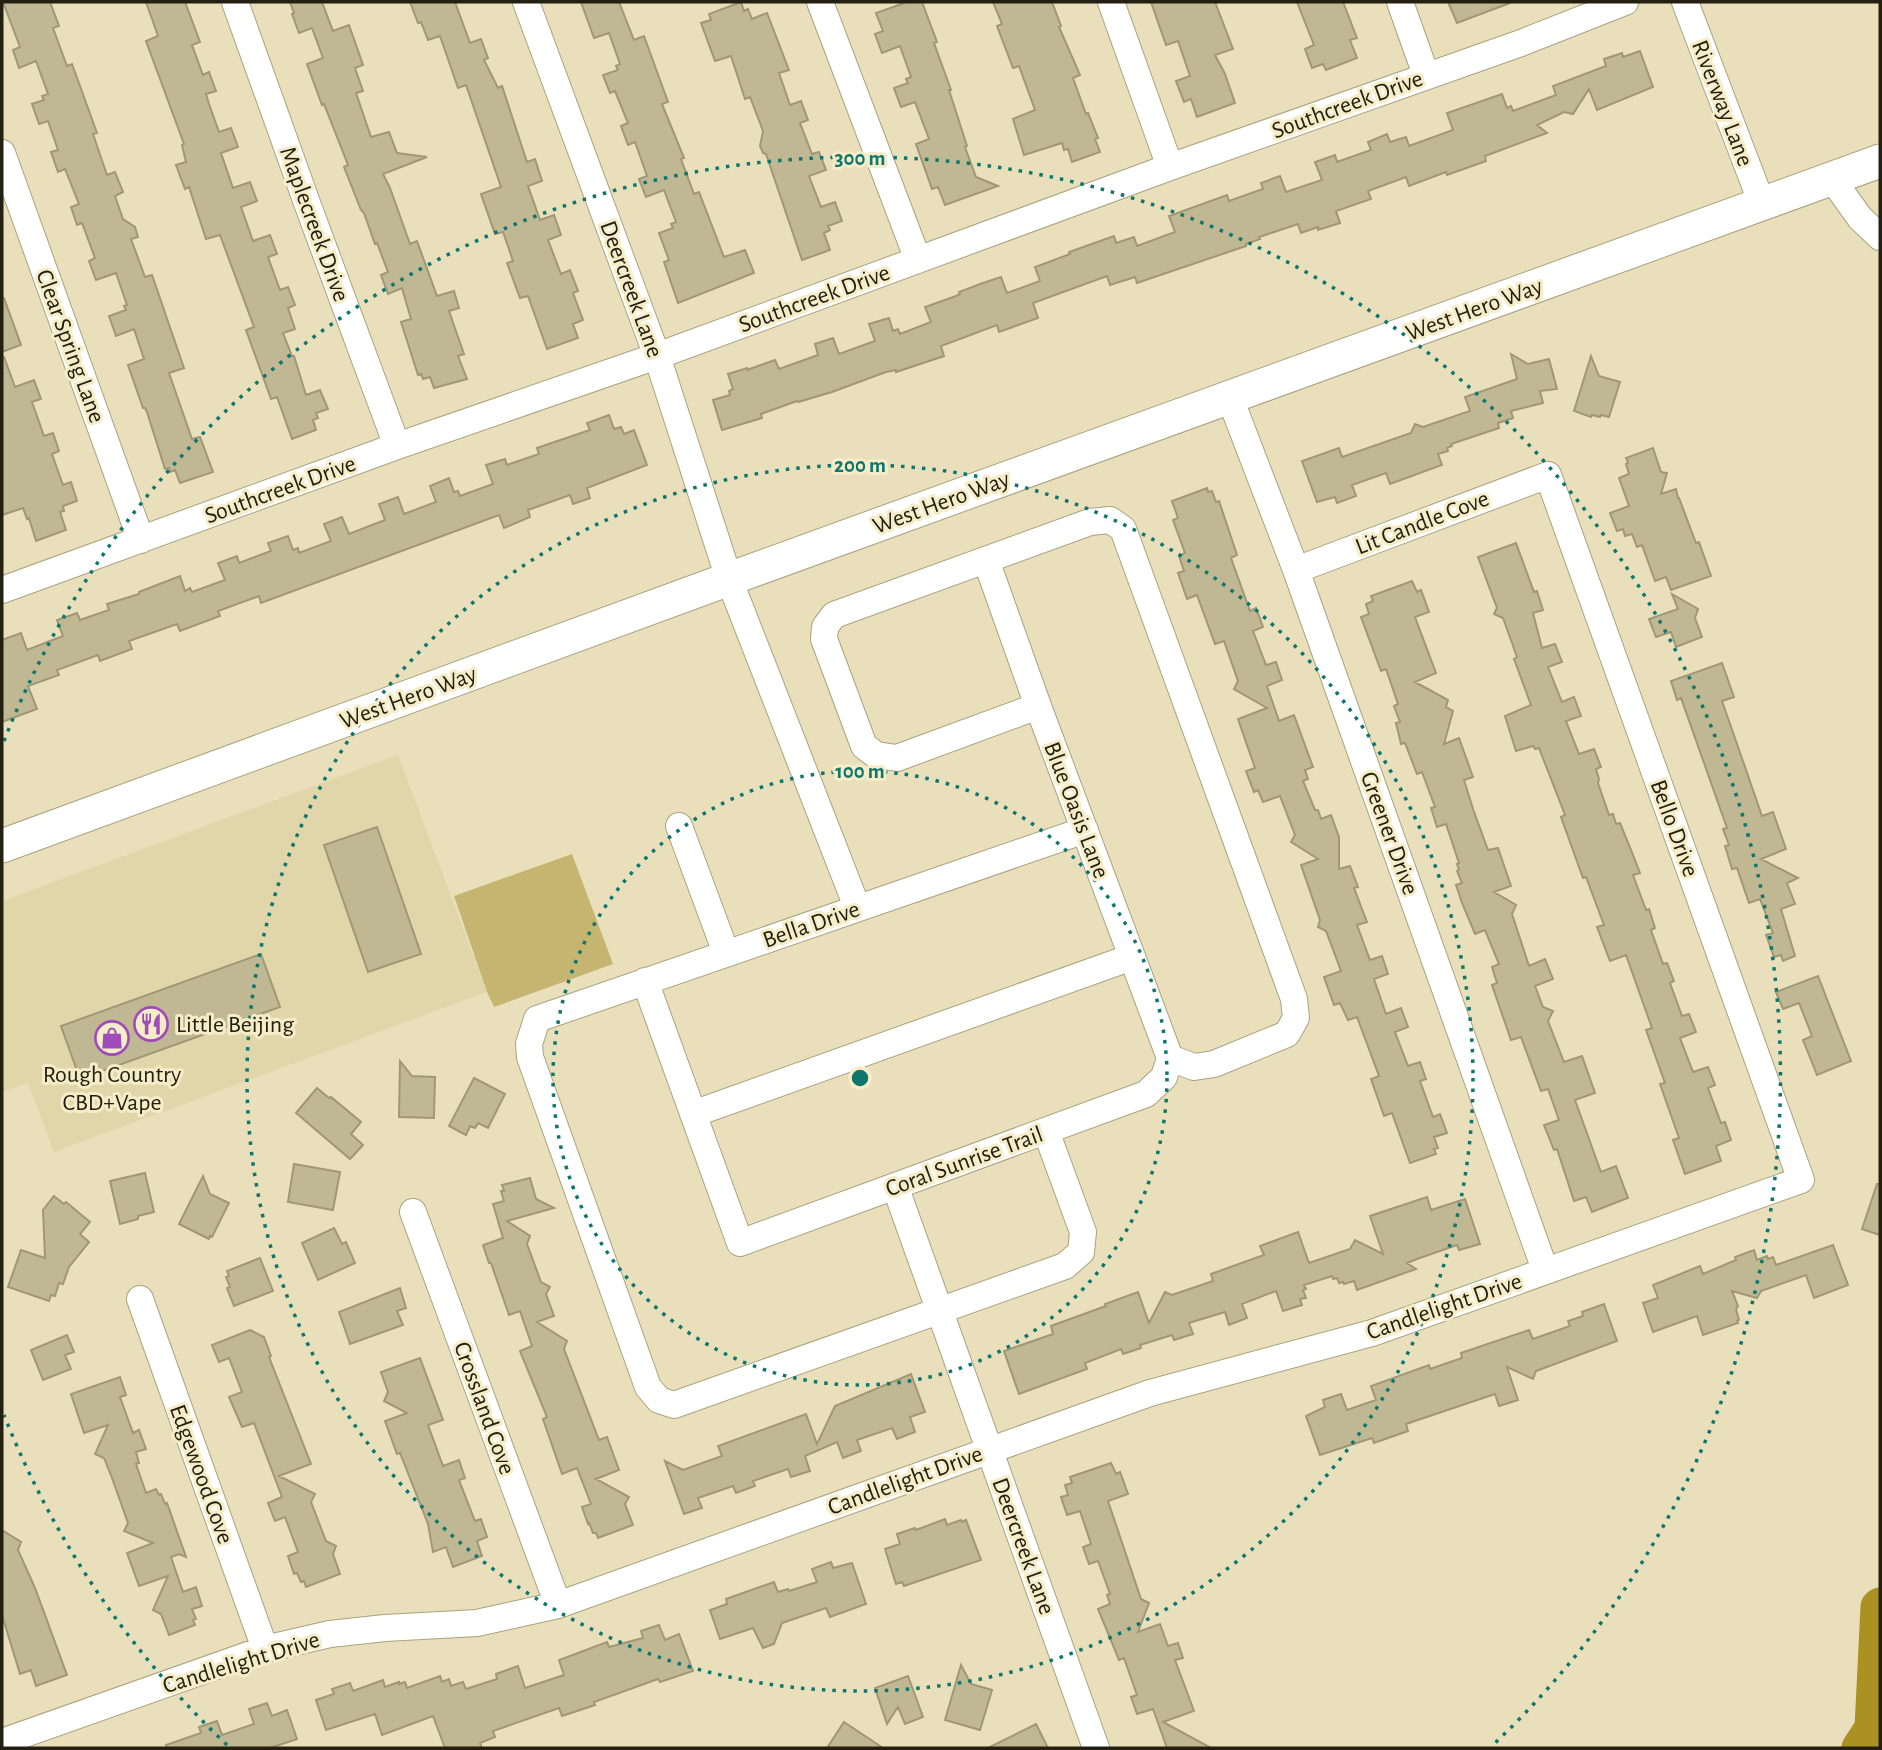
<svg xmlns="http://www.w3.org/2000/svg" width="1882" height="1750" viewBox="0 0 1882 1750" font-family="'Alegreya Sans',sans-serif">
  <style>
    .built { fill: #e1d6a9 }
    .green { fill: #c6b571 }
    .lines { fill: none; stroke-linecap: round; stroke-linejoin: round }
    .stream { stroke: #aa9122; stroke-width: 6 }
    .river { stroke: #aa9122; stroke-width: 37 }
    .building { fill: #c0b793; stroke: #a09775; stroke-width: 2 }
    .minor-casing { stroke: #aaa27f; stroke-width: 28 }
    .major-casing { stroke: #aaa27f; stroke-width: 35 }
    .minor { stroke: #fff; stroke-width: 26 }
    .major { stroke: #fff; stroke-width: 33 }
    .ring { fill: none; stroke: #0f766e; stroke-width: 3.5; stroke-dasharray: 3.5 7 }
    .labels { text-anchor: middle; stroke-width: 6; stroke-linejoin: round; paint-order: stroke }
    .street-label { font-size: 24px; fill: #232012; stroke: #f6edc8 }
    .poi-label { font-size: 24px; fill: #232012; stroke: #f6edc8; text-anchor: start }
    .centre { fill: #0f766e; stroke: #f6edc8; stroke-width: 3.5 }
    .ring-label { font-size: 21px; text-anchor: middle; font-weight: bold; fill: #0f766e; stroke: #f6edc8; stroke-width: 6; stroke-linejoin: round; paint-order: stroke }
  </style>
  <rect width="100%" height="100%" fill="#e9e0bb"/>
  <path class="built" d="M398 755 487 992 54 1152 28 1083 2 1092V901Z"/>
  <path class="green" d="M572 854 613 964 494 1007 487 992 454 896Z"/>
  <g class="lines">
    <path class="stream" d="M1873 1728 1880 1733"/>
    <path class="river" d="M1860 1748 1873 1728 1879 1607 1880 1606"/>
  </g>
  <path class="building" d="M3 2H50L59 26 53 28 67 66 72 64 97 133 93 134 107 175 115 172 123 192 115 196 123 219 135 227 138 237 131 239 145 277 152 275 184 368 169 373 192 439 200 437 213 472 180 483 175 470 170 472 169 468 165 469 147 412 145 408H143L128 365 144 359 134 329 116 336 109 316 126 310 124 306 127 305 116 273 96 280 89 261 95 258 82 223 77 225 71 207 79 204 65 169 58 172 51 152 58 150 48 121 39 124 32 104 44 100 42 96 48 94 36 61 19 68 13 50 20 47Z
    M146 2H185L200 42 192 45 203 75 209 72 216 91 206 94 209 104 219 132 231 128 238 147 221 153 233 188 250 182 257 201 241 207 253 241 270 235 277 254 268 257 280 290 288 287 295 305 288 308 295 329 283 333 292 356H294L306 395 320 390 328 409 316 413 318 418 313 420 316 430 292 439 277 397 271 399 246 330 254 327 220 235 206 239 189 187 185 189 176 165 186 162 182 145 184 144 146 41 158 36Z
    M290 2H322L333 31 349 25 363 65 355 68 363 91 356 93 371 137 389 132 397 153 427 157 383 174 390 188 410 244 417 241 437 296 454 291 459 308 449 311 464 354 458 356 467 379 434 388 430 377 423 379 421 374 418 375 401 322 411 319 402 288 388 294 381 275 388 272 377 243 375 244 364 213 361 210 344 167 348 165 324 104 322 105 307 64 323 58 312 28 299 33 292 14 294 13Z
    M410 2H455L470 43 481 39 488 58 484 60 498 88 502 86 527 162 535 159 542 181 528 186 540 220 554 215 561 235 548 240 561 274 570 270 578 291 573 293 583 320 573 324 578 338 547 349 528 296 520 298 507 263 513 261 503 232 495 234 481 194 501 187 466 85 458 88 440 36 428 40 421 22 418 23Z
    M581 2H619L634 40 644 36 668 102 662 104 684 158 681 159 694 194 699 192 724 257 745 250 754 273 678 303 664 262 669 260 659 233 673 228 671 224 676 222 664 190 646 197 639 179 647 176 635 142 628 145 621 126 628 123 615 91 610 93 603 75 618 70 616 66 620 64 609 33 594 38Z
    M741 2 744 11 748 9 752 19 767 13 789 70 779 73 790 105 801 101 808 120 800 123 812 154 819 152 826 170 809 176 821 207 835 202 842 221 828 226 830 230 824 233 830 250 802 260 766 154 763 153 760 146 763 131 750 97 745 99 731 56 715 61 701 23 711 20 709 14Z
    M907 2H922L937 42 934 43 951 90H949L967 146 965 147 976 177 998 186 945 205 938 187 932 189 916 144 929 139 915 102 901 107 894 88 908 83 906 79 911 77 900 46 882 53 875 34 883 31 876 13Z
    M993 2H1052L1061 26 1059 27 1080 75 1073 78 1086 114 1088 113 1098 138 1095 139 1100 152 1072 162 1068 149 1064 150 1062 143 1024 155 1013 119 1035 110 1019 66 1013 68 997 26 1002 24Z
    M1151 2H1215L1233 49 1215 55 1225 74 1235 103 1197 117 1191 99 1184 102 1176 81 1190 76 1178 41 1166 45Z
    M1297 2H1343L1357 38 1350 40 1357 58 1326 70 1323 64 1312 68 1305 49 1314 45Z
    M1448 2H1510V3L1457 23Z
    M1640 51 1653 87 1597 110 1589 89 1573 114 1564 112 1537 125 1547 133 1485 156 1486 161 1447 175 1446 172 1409 186 1406 177 1368 191 1371 199 1336 211 1340 223 1318 230V227L1301 233 1298 224 1259 237 1260 239 1246 244V246L1137 283 1135 277 1110 285 1107 276 1033 303 1038 318 999 332 997 325 941 346 944 356 896 372V370L886 372 832 392 798 402 797 401 761 414 762 418 722 430 713 400 730 395 729 391 733 389 728 374 747 368V370L775 360 779 369 818 355 815 344 833 338 839 354 875 341 869 324 889 318 893 331 898 329 900 334 931 322 925 307 956 296 960 294 959 292 983 283 1001 277 1007 293 1040 281 1035 267 1070 254 1069 252 1114 236 1116 243 1134 237 1137 246 1175 232 1169 216 1227 195 1229 201 1263 189 1261 183 1280 176 1286 192 1322 180 1315 162 1335 155 1337 162 1371 150 1368 142 1387 134 1390 142 1406 137 1409 146 1453 130 1447 113 1502 94 1507 108 1511 106 1513 111 1556 95 1553 86 1606 66 1604 59 1622 53 1623 57Z
    M2 298H4L21 345 2 352Z
    M1511 354 1528 364 1549 359 1557 389 1540 391 1543 403 1511 411 1513 418 1498 423 1499 428 1451 444 1452 446 1447 448 1448 451 1438 454 1442 465 1390 484 1386 473 1352 485 1356 496 1337 503 1335 497 1317 502 1302 461 1339 448 1342 457 1411 433 1415 424 1423 427 1470 411 1465 397 1517 379Z
    M1591 356 1599 376 1620 382 1609 417 1601 415 1600 417 1592 415 1591 417 1574 411Z
    M2 357H4L15 387 34 380 41 399 32 402 44 436 53 433 59 451 52 454 63 485 71 482 77 501 63 506 64 511 60 512 66 530 36 541 29 518 27 519 23 508 2 515Z
    M609 415 614 429 621 427 624 434 634 430 647 465 587 488 590 498 573 504 570 495 528 510 530 517 504 528 499 515 261 603 259 596 218 611 220 616 180 631 177 624 129 641 132 649 100 661 98 655 57 670 59 675 28 686 37 709 2 722V640L21 633 27 650 63 636 57 620 77 613 80 620 109 610 107 604 139 594V592L180 576 185 591 190 588 192 592 225 580 218 563 237 556 239 563 271 551 268 543 288 536 293 550 298 548 299 553 331 541 324 524 342 517 349 534 385 520 379 504 398 497 404 514 436 502 430 486 449 478 454 492 458 491 460 496 493 484 486 465 505 459 507 465 539 454 537 448 590 430 587 423Z
    M1653 448 1661 472 1667 473 1661 494 1676 489 1678 498H1679L1696 543 1699 542 1711 576 1671 590 1666 577 1655 581 1642 545 1637 547 1632 534 1625 536 1623 529 1617 531 1610 513 1629 506 1619 478 1629 474 1626 464 1628 463 1626 458Z
    M1207 488 1208 492 1212 491 1216 502 1219 501 1237 555 1231 558 1250 611 1256 608 1263 627 1253 631 1266 665 1276 662 1282 680 1267 686 1279 721 1294 715 1313 767 1305 770 1308 779 1303 781 1315 810H1318L1321 819 1331 815 1339 837V869L1350 866 1358 887 1354 888 1367 922 1357 925 1370 960 1382 956 1388 974 1374 979 1386 1014 1401 1008 1408 1027 1395 1032 1408 1066 1420 1062 1426 1079 1420 1081 1433 1117 1440 1114 1447 1133 1434 1137 1438 1148 1434 1149 1436 1154 1410 1163 1392 1113 1384 1116 1371 1079 1379 1076 1357 1017 1348 1020 1340 1003 1334 1005 1324 977 1341 971 1326 931 1318 927 1320 920 1301 865 1318 859 1291 842 1295 835 1280 796 1263 802 1258 790 1254 792 1246 771 1255 768 1238 719 1267 708 1234 689 1238 681 1224 641 1215 644 1197 595 1187 599 1178 573 1184 571 1179 556 1185 553 1173 520 1178 518 1172 501Z
    M1516 543 1534 592 1537 591 1543 610 1533 613 1542 648 1555 644 1562 662 1548 667 1562 702 1574 697 1581 716 1566 721 1579 754 1594 749 1601 767 1596 769 1599 779 1598 783 1609 815 1613 814 1616 824 1620 823 1633 855 1640 873 1633 875 1646 910 1649 909 1655 928 1651 930 1663 964 1667 963 1674 981 1670 983 1682 1016 1689 1014 1696 1032 1680 1038 1693 1072 1708 1067 1715 1085 1708 1088 1721 1123 1725 1122 1731 1140 1716 1146 1721 1161 1685 1174 1673 1140 1679 1138 1660 1084 1665 1083 1646 1030 1652 1028 1626 955 1610 961 1597 927 1604 925 1586 877 1583 878 1561 817 1565 815 1539 748 1535 749 1533 746 1516 751 1505 716 1531 705 1514 659 1517 657 1503 618 1494 614 1497 608 1478 557Z
    M1412 581 1417 592 1421 590 1429 612 1415 617 1436 673 1415 682 1448 700 1446 707 1453 711 1444 744 1459 738 1473 777 1464 780 1473 809 1488 850 1498 848 1511 886 1494 892 1516 905 1512 914 1529 966 1545 959 1553 979 1535 986 1543 1007 1553 1011 1548 1021 1564 1062 1582 1056 1595 1093 1575 1100 1601 1172 1616 1166 1628 1198 1592 1212 1586 1197 1574 1201 1557 1149 1554 1150 1544 1125 1559 1120 1548 1089 1541 1091 1521 1037 1511 1040 1492 985 1497 983 1492 967 1499 964 1485 930 1475 934 1462 903 1456 885 1462 883 1457 871 1459 870 1457 864 1459 863 1446 824 1437 827 1431 808 1435 807 1422 772 1417 774 1405 743 1401 744 1396 723 1400 722 1394 706 1398 704 1386 669 1381 671 1361 617 1369 614 1366 604 1373 601 1371 596Z
    M1672 594 1698 609 1695 618 1702 637 1676 647 1671 632 1656 637 1649 619 1678 609Z
    M1722 663 1734 697 1722 701 1737 744 1762 816 1773 812 1786 849 1761 859 1798 878 1787 883 1795 904 1781 909 1795 956 1783 961 1781 955 1774 957 1766 935 1773 933 1760 899 1749 903 1737 868 1732 869 1725 846 1729 845 1723 829 1727 828 1681 698 1677 700 1671 681Z
    M377 827 421 954 368 972 324 845Z
    M261 954 280 1007 80 1079 61 1026Z
    M1818 976 1851 1061 1817 1075 1803 1040 1812 1036 1799 1003 1783 1009 1776 992Z
    M400 1061 412 1076 435 1077 434 1118 399 1117Z
    M474 1078 505 1094 488 1128 478 1123 475 1128 470 1126 466 1135 449 1126Z
    M317 1088 329 1098 331 1097 361 1122 351 1134 363 1145 350 1159 296 1113Z
    M294 1164 340 1172 333 1210 288 1202Z
    M145 1173 154 1212 138 1216V1219L120 1224 110 1181Z
    M203 1176 210 1194 229 1203 212 1237 210 1236 209 1239 179 1224Z
    M530 1178 536 1199 554 1208 507 1221 530 1236 527 1244 541 1282 550 1287 546 1294 554 1316 537 1322 567 1341 564 1349 599 1440 607 1437 619 1470 596 1479 629 1497 625 1504 633 1525 598 1538 596 1533H593L589 1523 588 1524 582 1507 591 1504 577 1468 562 1474 543 1419 547 1417 520 1351 532 1346 520 1311 509 1315 491 1263H489L483 1245 503 1238 493 1204 504 1201 501 1191H504L502 1185Z
    M1877 1184H1880V1235L1862 1229Z
    M54 1196 64 1204 66 1202 90 1222 80 1234 89 1242 69 1267 63 1284 59 1283 55 1296 51 1295 49 1301 8 1287 21 1250 45 1258 43 1210Z
    M1427 1197 1431 1210 1465 1199 1480 1244 1459 1250 1457 1245 1417 1259 1407 1263 1416 1269 1357 1290 1354 1281 1344 1284 1343 1282 1339 1283 1337 1278 1333 1279 1332 1276 1304 1285 1306 1289 1303 1290 1306 1298 1300 1299 1302 1305 1283 1311 1276 1291 1242 1304 1247 1318 1229 1325 1225 1312 1189 1323 1193 1334 1174 1340 1172 1335 1140 1345 1141 1348 1123 1354 1121 1349 1085 1363 1087 1369 1019 1394 1004 1351 1053 1334 1051 1326 1106 1306 1105 1304 1138 1292 1149 1323 1165 1292 1172 1295 1213 1281 1211 1274 1264 1255 1260 1246 1298 1232 1309 1263 1350 1249 1355 1240 1383 1254 1370 1216Z
    M334 1228 342 1244 346 1242 355 1263 318 1280 302 1243Z
    M1833 1245 1848 1285 1814 1298 1806 1275 1761 1291 1757 1298 1732 1291 1738 1306 1736 1309 1739 1320 1737 1321 1738 1323 1703 1335 1697 1316 1653 1332 1643 1303 1658 1298 1653 1285 1700 1266 1703 1274 1736 1260 1735 1257 1754 1250 1757 1260 1767 1256 1768 1259 1773 1257 1776 1265Z
    M260 1258 273 1291 234 1306 227 1288 230 1287 226 1277 229 1276 227 1271Z
    M400 1288 406 1308 397 1311 403 1325 350 1344 339 1312Z
    M1604 1304 1617 1341 1536 1371 1533 1379 1507 1367 1518 1400 1499 1406 1495 1394 1406 1424 1408 1431 1374 1443 1372 1438 1320 1455 1306 1416 1325 1407 1323 1400 1341 1394 1347 1410 1376 1400 1371 1386 1429 1365 1430 1369 1462 1358 1461 1353 1529 1330 1533 1339 1570 1326 1568 1321 1583 1316 1582 1312Z
    M250 1330 264 1337 271 1356 269 1357 311 1464 279 1476 315 1494 311 1502 326 1541 336 1546 333 1554 340 1574 306 1587 304 1581 301 1582 297 1573 294 1574 288 1556 298 1552 285 1517 275 1521 268 1503 282 1497 254 1423 242 1427 229 1397 242 1392 229 1358 219 1362 212 1345Z
    M67 1335 74 1352 65 1355 71 1369 43 1380 31 1350Z
    M420 1358 443 1420 428 1425 443 1466 459 1460 465 1478 459 1480 475 1521 481 1519 487 1537 477 1541 482 1556 453 1567 446 1547 433 1552 428 1524 400 1453 397 1454 385 1421 407 1413 384 1401 388 1392 381 1372Z
    M911 1374 925 1412 910 1417 915 1432 897 1439 892 1428 857 1440 861 1451 843 1458 837 1442 805 1456 810 1471 791 1477 788 1469 753 1481 755 1486 736 1493 733 1486 698 1498 702 1508 684 1514 665 1461 683 1470 722 1456 718 1446 806 1414 817 1444 835 1406Z
    M120 1377 126 1395 120 1397 133 1433 139 1430 146 1449 136 1452 139 1463 136 1464 146 1493 156 1489 159 1495 161 1494 165 1504 167 1503 186 1557 179 1554 171 1557 183 1592 196 1587 202 1606 192 1609 196 1619 193 1620 195 1625 169 1635 161 1614 153 1610 168 1576 139 1586 127 1553 153 1543 124 1531 128 1523 112 1478 104 1458 95 1454 108 1425 84 1433 71 1394Z
    M1111 1463 1116 1474 1120 1472 1128 1494 1108 1501 1141 1599 1149 1603 1138 1632 1160 1624 1168 1646 1178 1643 1183 1658 1175 1660 1194 1711 1163 1722 1211 1748H1167L1153 1709 1137 1714 1131 1697 1137 1695 1124 1658 1119 1660 1098 1609 1110 1604 1107 1595 1110 1594 1098 1561 1089 1564 1083 1547 1091 1544 1080 1511 1067 1515 1061 1497 1068 1495 1065 1485 1072 1483 1070 1477Z
    M945 1519 947 1525 961 1520 962 1522 966 1520 981 1560 904 1586 902 1582 896 1584 885 1549 900 1544 897 1534 915 1528 916 1530Z
    M2 1530 21 1542 18 1550 35 1588 67 1675 36 1686 31 1670 20 1674 2 1615Z
    M831 1562 833 1568 852 1563 866 1604 830 1617 826 1608 782 1623 774 1644 763 1648 753 1628 720 1639 710 1610 727 1604 726 1599 774 1582 778 1592 788 1589 789 1591 817 1582 812 1569Z
    M659 1625 665 1640 679 1634 693 1671 660 1682 658 1679 594 1702 595 1705 562 1716 559 1708 493 1731 495 1737 480 1743 482 1748H445L433 1716 382 1735 375 1714 326 1730 316 1700 334 1694 332 1689 350 1683 353 1691 383 1680 385 1687 399 1682V1684L405 1682 407 1688 440 1676 442 1682 449 1679 451 1686 463 1682 466 1689 497 1679 496 1674 518 1666 525 1688 564 1675 559 1660 607 1642 609 1647 643 1638 641 1631Z
    M961 1665 971 1684 992 1690 980 1730 945 1720Z
    M908 1676 923 1717 905 1724 898 1707 887 1724 875 1688Z
    M267 1703 272 1716 287 1710 297 1739 270 1748H166V1745L201 1733 199 1727 217 1721 222 1735 254 1724 249 1709Z
    M844 1722 883 1748H827Z
    M1036 1724 1048 1748H988Z"/>
  <g class="lines">
    <g class="minor-casing">
      <path id="minor" d="M235 2 307 203 397 446
        M526 2 657 356 729 579 857 907
        M820 2 918 260
        M1111 2 1170 167
        M1400 2 1426 75
        M1685 2 1762 204
        M2 153 141 540
        M1832 179 1860 218 1880 237
        M1230 398 1296 570 1545 1270
        M986 560 1038 706 1170 1058
        M2 590 397 446 657 356 1170 167 1521 43 1625 2
        M1038 706 897 758 876 755 864 746 824 639 825 627 834 615 1090 522 1110 520 1123 529 1294 999 1296 1018 1287 1034 1214 1064 1194 1067 1170 1058
        M679 826 726 953
        M645 981 740 1243 1146 1094 1164 1077 1170 1058
        M693 1114 1132 957
        M1046 1131 1083 1232 1081 1252 1065 1266 674 1405 659 1400 648 1387 530 1057 529 1044 537 1019 1085 830
        M895 1186 1096 1748
        M413 1212 558 1605
        M140 1299 265 1649
        M2 1742 265 1649 330 1634 385 1628 477 1623 558 1605 1150 1393 1372 1333 1801 1180 1548 475 1296 570"/>
    </g>
    <g class="major-casing">
      <path id="major" d="M2 846 729 579 1880 161"/>
    </g>
    <use href="#minor" class="minor"/>
    <use href="#major" class="major"/>
  </g>
  <g class="ring">
    <circle cx="860" cy="1078" r="307"/>
    <circle cx="860" cy="1078" r="613"/>
    <path d="M227 1745A920 920 0 0 1 4 1415M4 741A920 920 0 1 1 1493 1745"/>
  </g>
  <defs>
    <g id="restaurant-ring" transform="scale(1.75)"><circle r="9.5" fill="#f6edc8" stroke="#9f4bb9" stroke-width="1.5"/><path d="M-5-6h1v4h1v-4h1v4h1v-4h1v5L-1.5 .5V6h-2V.5L-5-1ZM5-6V6H3V1.5H1.5Q1.5-4 5-6Z" fill="#9f4bb9"/></g>
    <g id="shop-ring" transform="scale(1.75)"><circle r="9.5" fill="#f6edc8" stroke="#9f4bb9" stroke-width="1.5"/><path d="M-5-2.5h2.3a2.7 3.5 0 0 1 5.4 0H5L5.5 6h-11ZM-1.5-2.5h3a1.5 2.3 0 0 0-3 0Z" fill="#9f4bb9"/></g>
  </defs>
  <g fill-rule="evenodd">
    <use href="#restaurant-ring" x="151" y="1024"/>
    <use href="#shop-ring" x="112" y="1038"/>
  </g>
  <g class="labels">
    <g class="street-label">
      <text transform="translate(1723 103) rotate(69)" y="8">Riverway Lane</text>
      <text transform="translate(1347 104) rotate(-20)" y="8">Southcreek Drive</text>
      <text transform="translate(315 224) rotate(70)" y="8">Maplecreek Drive</text>
      <text transform="translate(632 289) rotate(70)" y="8">Deercreek Lane</text>
      <text transform="translate(814 298) rotate(-20)" y="8">Southcreek Drive</text>
      <text transform="translate(1474 309) rotate(-20)" y="8">West Hero Way</text>
      <text transform="translate(71 346) rotate(70)" y="8">Clear Spring Lane</text>
      <text transform="translate(280 489) rotate(-20)" y="8">Southcreek Drive</text>
      <text transform="translate(941 502) rotate(-20)" y="8">West Hero Way</text>
      <text transform="translate(1422 522) rotate(-21)" y="8">Lit Candle Cove</text>
      <text transform="translate(408 697) rotate(-20)" y="8">West Hero Way</text>
      <text transform="translate(1077 810) rotate(69)" y="8">Blue Oasis Lane</text>
      <text transform="translate(1675 828) rotate(70)" y="8">Bello Drive</text>
      <text transform="translate(1390 833) rotate(70)" y="8">Greener Drive</text>
      <text transform="translate(811 924) rotate(-19)" y="8">Bella Drive</text>
      <text transform="translate(964 1161) rotate(-20)" y="8">Coral Sunrise Trail</text>
      <text transform="translate(1444 1306) rotate(-19)" y="8">Candlelight Drive</text>
      <text transform="translate(485 1408) rotate(70)" y="8">Crossland Cove</text>
      <text transform="translate(202 1474) rotate(70)" y="8">Edgewood Cove</text>
      <text transform="translate(905 1480) rotate(-20)" y="8">Candlelight Drive</text>
      <text transform="translate(1024 1546) rotate(70)" y="8">Deercreek Lane</text>
      <text transform="translate(241 1662) rotate(-17)" y="8">Candlelight Drive</text>
    </g>
    <g class="poi-label">
      <text x="176" y="1032">Little Beijing</text>
      <text x="112" y="1082" text-anchor="middle">Rough Country<tspan x="112" dy="28">CBD+Vape</tspan></text>
    </g>
  </g>
  <circle cx="860" cy="1078" r="10" class="centre"/>
  <g class="ring-label">
    <text x="860" y="165">300 m</text>
    <text x="860" y="472">200 m</text>
    <text x="860" y="778">100 m</text>
  </g>
  <rect width="1882" height="1750" fill="none" stroke="#232012" stroke-width="7"/>
</svg>
